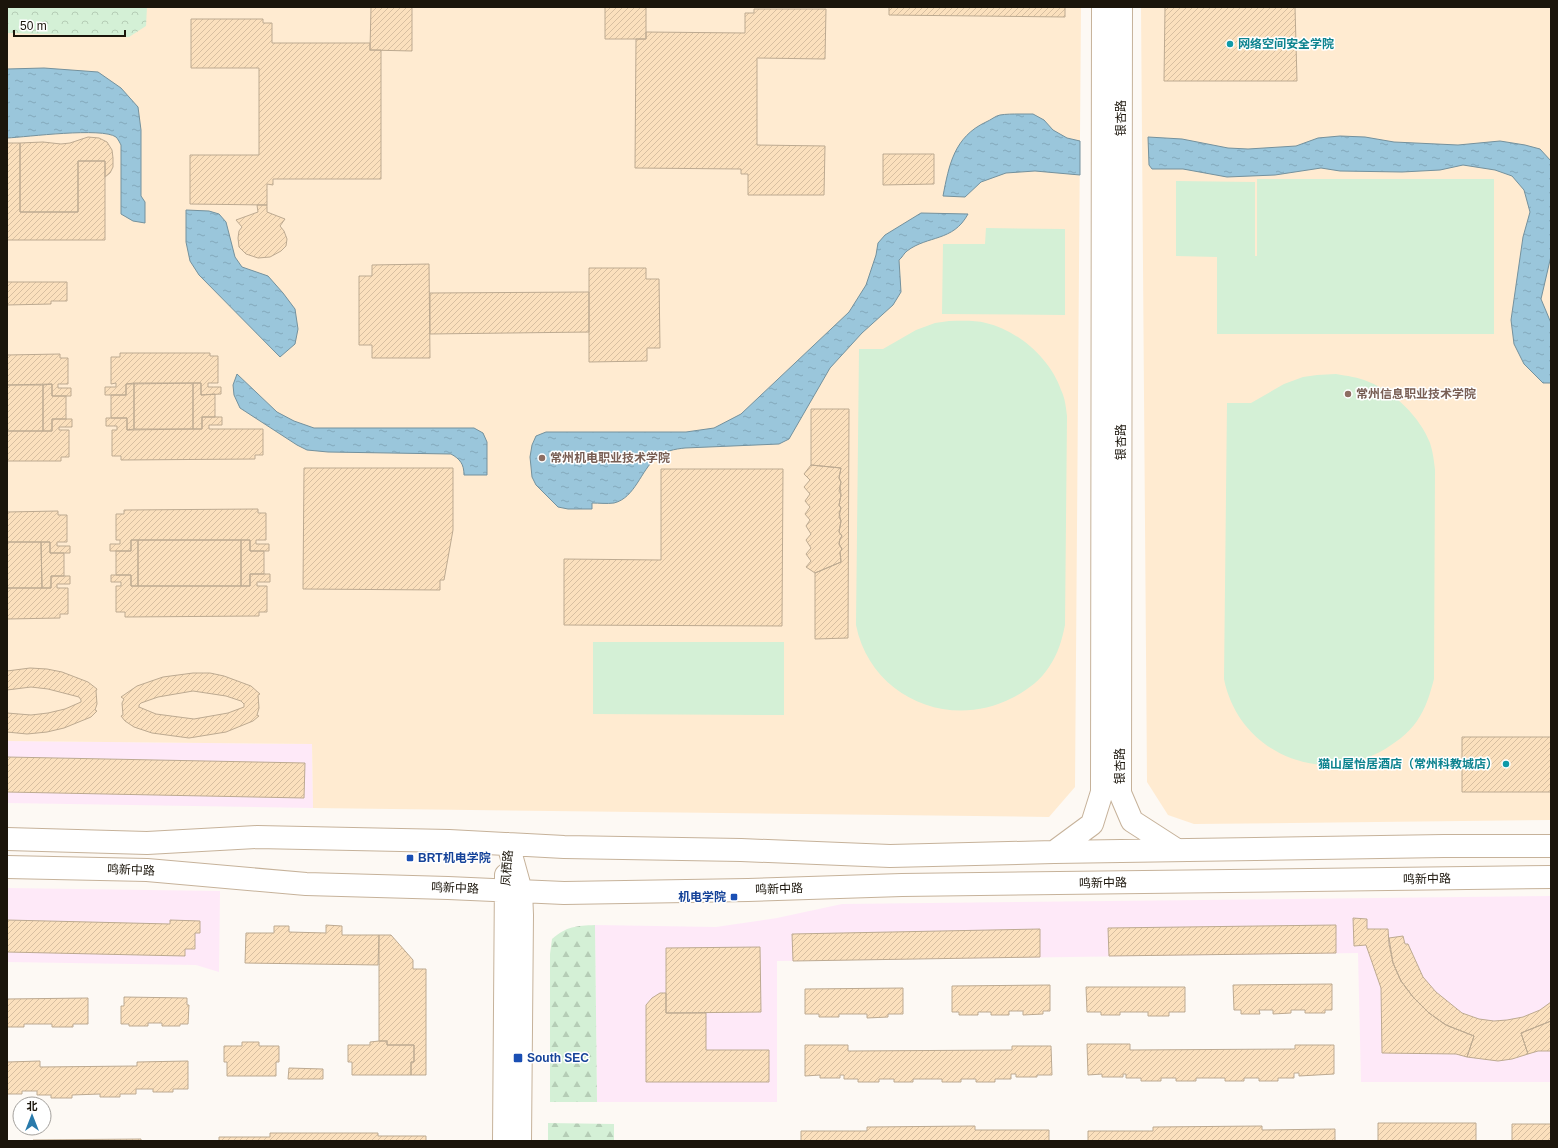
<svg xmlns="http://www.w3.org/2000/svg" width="1558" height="1148" viewBox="0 0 1558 1148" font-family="Arial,'Noto Sans SC',sans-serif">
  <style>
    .commercial { fill: #fee9f8 }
    .built { fill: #ffebd1 }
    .forest { fill: url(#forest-firs) }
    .park { fill: url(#park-crowns) }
    .garden { fill: #d4f0d6 }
    .water { fill: url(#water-ripples); stroke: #74919d }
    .building { fill: url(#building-hatch); stroke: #bdaa91; fill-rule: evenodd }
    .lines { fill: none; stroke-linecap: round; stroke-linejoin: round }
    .secondary-casing { stroke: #c6b29a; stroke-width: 24 }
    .secondary { stroke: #fff; stroke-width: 22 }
    .culture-dot { fill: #0f9aa8; stroke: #fff; stroke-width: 1.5 }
    .education-dot { fill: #8d6e63; stroke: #fff; stroke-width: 1.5 }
    .transit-dot { fill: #1a4fb4; stroke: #fff; stroke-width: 1.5 }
    .labels { text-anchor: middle; stroke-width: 3; stroke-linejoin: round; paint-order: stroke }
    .culture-label { font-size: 12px; font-weight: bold; fill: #0d838f; stroke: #fff; text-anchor: start }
    .street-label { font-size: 12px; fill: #1b150b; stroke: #fff }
    .education-label { font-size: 12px; font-weight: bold; fill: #785e54; stroke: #fff; text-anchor: start }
    .transit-label { font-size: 12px; font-weight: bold; fill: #164399; stroke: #fff; text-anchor: start }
  </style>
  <defs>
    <pattern id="forest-firs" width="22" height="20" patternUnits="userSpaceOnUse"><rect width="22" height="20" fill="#d4f0d6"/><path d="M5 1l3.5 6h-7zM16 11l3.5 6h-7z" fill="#b5cdb6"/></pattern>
    <pattern id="park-crowns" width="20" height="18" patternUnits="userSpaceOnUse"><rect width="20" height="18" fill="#d4f0d6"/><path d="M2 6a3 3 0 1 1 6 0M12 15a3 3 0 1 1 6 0" fill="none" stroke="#b5cdb6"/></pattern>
    <pattern id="water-ripples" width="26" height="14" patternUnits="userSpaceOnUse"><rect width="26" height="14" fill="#9ac6db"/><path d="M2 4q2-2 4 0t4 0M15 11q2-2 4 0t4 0" fill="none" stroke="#84a9bb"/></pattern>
    <pattern id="building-hatch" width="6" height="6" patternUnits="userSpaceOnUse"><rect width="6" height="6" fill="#fbe0bd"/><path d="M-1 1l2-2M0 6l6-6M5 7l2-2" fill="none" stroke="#d7bfa1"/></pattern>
  </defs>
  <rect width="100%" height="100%" fill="#fdf9f4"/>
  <path class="commercial" d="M7 741 312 744 313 808 7 803Z
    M7 888 220 891 219 972 196 965 7 962Z
    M1551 896V1082H1361L1358 953 777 961V1102H597L595 925 716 927 777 918 842 904Z"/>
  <path class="built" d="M7 7H1081L1075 787 1049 817 313 808 312 744 7 741Z
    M1141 7H1551V820L1194 824 1168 815 1147 782Z"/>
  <path class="forest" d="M595 925 597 1102H550V954L552 939C567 926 576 926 595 925Z
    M548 1123 614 1124V1141H548Z"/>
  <path class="park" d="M7 7H147L146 26 129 37 7 33Z"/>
  <path class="garden" d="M1257 179H1494V334H1217V257L1176 256V181L1255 182V256H1257Z
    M986 228 1065 229V315L942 314 943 244H985Z
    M949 321C961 321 974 320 986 323 1017 330 1050 358 1061 390 1065 398 1066 407 1067 416L1065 625C1062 640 1058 654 1049 667 1040 681 1026 691 1012 698 948 731 870 696 856 625L859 349H883L916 330 935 323Z
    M1336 374C1347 376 1358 377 1369 382 1394 392 1420 417 1430 443 1433 452 1434 461 1435 470L1434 679C1430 694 1426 708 1417 721 1408 734 1394 744 1380 752 1316 786 1238 750 1224 679L1227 403H1251L1284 384 1303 377 1317 375Z
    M593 642H784V715L593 714Z"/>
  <path class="water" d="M44 68 98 72 121 88 138 107 141 130V196L145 202V223L133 221 121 214V145C120 143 118 139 116 137 102 127 27 137 7 138V69Z
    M1019 114H1033L1044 120 1053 130 1067 138 1080 141V175L1035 171 1006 173 981 182 965 197 943 196C949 165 954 137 986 122 991 120 995 116 1000 115 1006 114 1013 114 1019 114Z
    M1340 136 1365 137 1394 142 1458 145 1500 141 1525 145 1540 149 1551 161V256L1541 299 1551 323V383H1543L1524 364 1514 344 1511 320 1523 237 1530 212 1524 190 1512 176 1495 170 1463 165 1440 170 1402 172 1340 171 1321 168 1275 175 1227 177 1183 169H1152L1149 165 1148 137 1182 139 1228 148 1248 149 1296 146 1318 138Z
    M186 210 209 211 219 214 226 222 235 257 242 267 268 276 283 293 295 309 298 329 295 344 280 357 199 275 190 261 186 242Z
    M921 213 968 214C953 242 928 235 907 251 904 253 902 258 899 260L901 292 893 305 862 333 830 368 789 439 779 444 685 448C675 449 664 451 656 458 641 470 635 498 614 503 607 504 599 503 592 503V509H568L558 507 536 485 532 477 530 457 532 445 536 436 546 432H686L714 428 741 414 849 312 866 285 876 255 878 243 885 235Z
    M237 374 277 412 294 421 314 428H474L483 433 487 442V475H464C464 464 460 459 451 454L328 452 307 450 297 445 240 408 234 395 233 385Z"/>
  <path class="building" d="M371 7H412V51L370 50Z
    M605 7H646V39H605Z
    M889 7H1065V17L889 15Z
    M1165 7H1295L1297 81H1164Z
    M754 9H826L825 59 757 58V145L825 146 824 195H748V174H741V169L635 168 636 39H646V32L745 33V13H754Z
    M191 19H263V23H272V43H370V50H381V179H273V185L267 184V205L190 204V155H259V68H191Z
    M88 137 99 138 107 142 112 150 113 158V167L110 173 105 177V161H78V212H20V143L43 142 61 144 70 143Z
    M7 143H20V212H78V161H105V240H7Z
    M883 154H934V184L883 185Z
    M257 205H267V212L285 219 280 226 284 231 287 239 286 246 281 251 270 257 258 258 246 254 239 247 238 238 239 231 242 227 236 220 258 212Z
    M429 264 430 358H372V345H359V276H372V265Z
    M589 268H646V279H659L660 348H647V361L589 362Z
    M7 282H67V301H51V304L7 305Z
    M589 292V332L430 334V293Z
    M120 353H210V356H218V383H208V387H221V394L201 395V383L126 384V395H105V387H116V383L111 384V357H120Z
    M60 354V358H68V384H58V388H71V396H52V384L7 385V355Z
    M134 383H193V429H134Z
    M134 383V429L127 430V418H111V395H126V384Z
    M193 383H201V395L215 394V417H202V429H193Z
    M52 384V396H66V419H52V431H43V385Z
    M7 385H43V431H7Z
    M811 409H849L848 638 815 639V573L841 562 840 552 842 549 839 544 840 539 842 536 839 532 841 521 839 517 841 508 839 505 841 495 839 491 841 482 839 478 841 468 811 465Z
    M202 417H222V425H209V429H263V455H255V459L121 460V456H112V430H117V426H106V418H127V430L193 429H202Z
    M52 419H72V427H59V430H69V457H61V461H7V431H52Z
    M811 465 841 468 839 478 841 482 840 486 841 495 839 505 841 508 839 513 841 521 839 532 842 536 840 539 839 544 842 549 840 552 841 562 815 573 806 567 811 561 806 554 811 548 806 540 811 534 806 526 810 520 805 514 810 507 805 501 810 494 804 487 810 480 804 474Z
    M304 468H453V530L444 580H440V590L303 589Z
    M661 469H783L782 626 564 625V559L661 560Z
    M258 509V513H266V540H256V544H269V551H250V540H131V551H110V544H120V540H116V514H124V510Z
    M58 511V515H67V542H57V546H70V553H50V542H7V512Z
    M131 540H138V586H131V575H116V551H131Z
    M138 540H241V586H138Z
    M241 540H250V551H264V574H250V586H241Z
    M7 542H41L42 588H7Z
    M41 542H50V553H64V576H51V588H42Z
    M250 574H270V582H257V586H267V612H259V616L125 617V612H116V586H121V582H111V575H131V586H250Z
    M51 576H70V584H57V588H68V614H60V618L7 619V588H51Z
    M30 668 47 669 62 672 88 682 97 689 96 691 97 704 95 710 97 711 91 717 64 728 47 732 27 734 7 732V713L31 715 48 713 65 709 81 702V700L79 697 48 689 31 687 7 690V671Z
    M193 673H210L224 676 251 686 260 694 258 695 259 708 257 715 259 716 253 721 226 732 189 738 152 733 134 727 125 721 121 716 123 715 122 703 124 699 121 697 137 686 163 677ZM193 691 226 696 241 701 244 704V707L228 713 194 719 156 714 139 707V705L141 703 158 697Z
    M1462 737H1551V792H1462Z
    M7 757 305 763 304 798 7 792Z
    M1353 918 1367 919V929H1388L1389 944 1393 963 1401 981 1413 997 1429 1013 1446 1025 1474 1036 1467 1057 1456 1054 1382 1053 1381 988 1366 945 1354 946Z
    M7 920 170 924V920L200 921V933H195V949H185V956L7 952Z
    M326 925 342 926V935H379L378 965 245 963 246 933H274V926H289V932L326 933Z
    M1336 925V953L1109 956 1108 928Z
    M1040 929V957L793 961 792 934Z
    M379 935H391L413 960V969H426V1075H411V1062H414V1045H387V1041H379Z
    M1403 936 1405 944H1408L1423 977 1436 992 1462 1013 1479 1019 1494 1021 1507 1020 1523 1017 1540 1010 1551 1002V1021L1521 1033 1528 1054 1512 1059 1498 1061 1467 1057 1474 1036 1446 1025 1429 1013 1413 997 1401 981 1393 963 1389 938Z
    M760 947 761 1012 666 1013V948Z
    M1332 984V1010H1325V1013H1305V1010H1291V1013L1273 1014V1010H1259L1260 1014H1241V1010H1234L1233 985Z
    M1050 985V1011H1043V1014L1023 1015V1011H1009V1015H991V1012H978V1015H959V1012H952V986Z
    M1086 987H1185V1012H1169V1016H1148V1012H1120V1015H1101V1012H1087Z
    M903 988V1014H888V1017L867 1018V1014H839V1017H819V1014H805V989Z
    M660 993H666V1013H706V1050H769V1082H646V1005L652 998Z
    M124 997 187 998V1005H189L188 1024H180V1026H162V1023H148V1026H129V1024H121V1006H124Z
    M88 998V1024H73V1027H52V1024H24V1027H7V999Z
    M1551 1021V1051H1538L1528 1054 1521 1033Z
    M379 1041H387V1045H414V1062H411V1075H352V1062H348V1045H370V1042Z
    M242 1042H259V1046H279V1062H276V1076H227V1062H224V1046H242Z
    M1087 1044H1130V1050L1295 1049V1045H1334V1074L1299 1076V1073H1294V1078H1278V1081H1259V1078H1244V1081H1225V1078H1196V1081H1176V1078H1161V1081H1141V1078H1126V1074H1123V1077H1102V1074L1088 1075Z
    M805 1045H848V1051L1012 1050V1046H1051L1052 1075H1037V1077H1016V1074H1011V1079H995V1082H976V1079H961V1082H942V1079H913V1082H894V1079H879V1082H858V1079H844V1075H840V1078H820V1075L805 1076Z
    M40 1061V1067L137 1066V1062L188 1061V1089H173V1092H153V1089H136V1094H120V1097H100V1094L72 1095V1098H51V1095H37V1091H22V1094H7V1062Z
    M289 1068 323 1069V1079H288Z
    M1378 1123H1476V1141H1378Z
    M1512 1124H1551V1141H1512Z
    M975 1126V1130H1049V1141H801V1131H867V1127Z
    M1262 1126V1130L1335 1129V1141H1088V1131H1153V1127Z
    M270 1133H378V1136H426V1141H219V1137H270Z
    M141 1139V1141H33V1140Z"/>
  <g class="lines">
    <g class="secondary-casing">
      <path id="secondary" d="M1121 7 1120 793 1132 821 1177 850
        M7 839 147 843 257 837 449 841 564 847 741 850 890 856 1054 852 1444 846H1551
        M508 844 521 891 522 915 520 1141
        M1054 852 1092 824 1102 792 1103 7
        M7 867 147 870 306 884 448 888 564 893 748 890 902 885 1551 877
        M504 1141 506 875"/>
    </g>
    <use href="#secondary" class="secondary"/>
  </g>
  <g class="culture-dot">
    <circle cx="1230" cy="44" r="4"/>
    <circle cx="1506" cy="764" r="4"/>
  </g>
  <g class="education-dot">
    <circle cx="1348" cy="394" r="4"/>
    <circle cx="542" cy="458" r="4"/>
  </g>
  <g class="transit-dot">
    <rect x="406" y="854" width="8" height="8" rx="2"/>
    <rect x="730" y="893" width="8" height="8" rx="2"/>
    <rect x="513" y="1053" width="10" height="10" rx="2"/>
  </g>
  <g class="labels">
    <g class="culture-label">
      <text x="1238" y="48">网络空间安全学院</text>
      <text x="1498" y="768" text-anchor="end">猫山屋怡居酒店（常州科教城店）</text>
    </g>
    <g class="street-label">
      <text transform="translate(1121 118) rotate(-90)" y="4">银杏路</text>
      <text transform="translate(1121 442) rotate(-90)" y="4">银杏路</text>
      <text transform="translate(1120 766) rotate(-90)" y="4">银杏路</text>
      <text transform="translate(507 868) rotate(-86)" y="4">凤栖路</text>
      <text transform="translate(131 870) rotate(2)" y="4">鸣新中路</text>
      <text transform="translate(1427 879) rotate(-1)" y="4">鸣新中路</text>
      <text transform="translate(1103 883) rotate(-1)" y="4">鸣新中路</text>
      <text transform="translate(455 888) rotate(2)" y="4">鸣新中路</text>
      <text transform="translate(779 889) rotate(-2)" y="4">鸣新中路</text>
    </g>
    <g class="education-label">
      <text x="1356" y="398">常州信息职业技术学院</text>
      <text x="550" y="462">常州机电职业技术学院</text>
    </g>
    <g class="transit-label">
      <text x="418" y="862">BRT机电学院</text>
      <text x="726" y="901" text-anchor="end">机电学院</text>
      <text x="527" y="1062">South SEC</text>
    </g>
  </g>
  <rect width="1558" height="1148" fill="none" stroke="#1b150b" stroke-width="16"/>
  <g transform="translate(32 1116)"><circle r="19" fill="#ffffff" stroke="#a4a19d"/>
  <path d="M0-3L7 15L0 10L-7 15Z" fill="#297aab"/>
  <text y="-6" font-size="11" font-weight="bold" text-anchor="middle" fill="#1b150b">北</text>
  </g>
  <path d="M14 30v6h111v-6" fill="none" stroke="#1b150b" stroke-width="2"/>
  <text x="20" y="30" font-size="12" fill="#1b150b" stroke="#ffffff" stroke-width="3" paint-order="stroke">50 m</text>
</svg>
